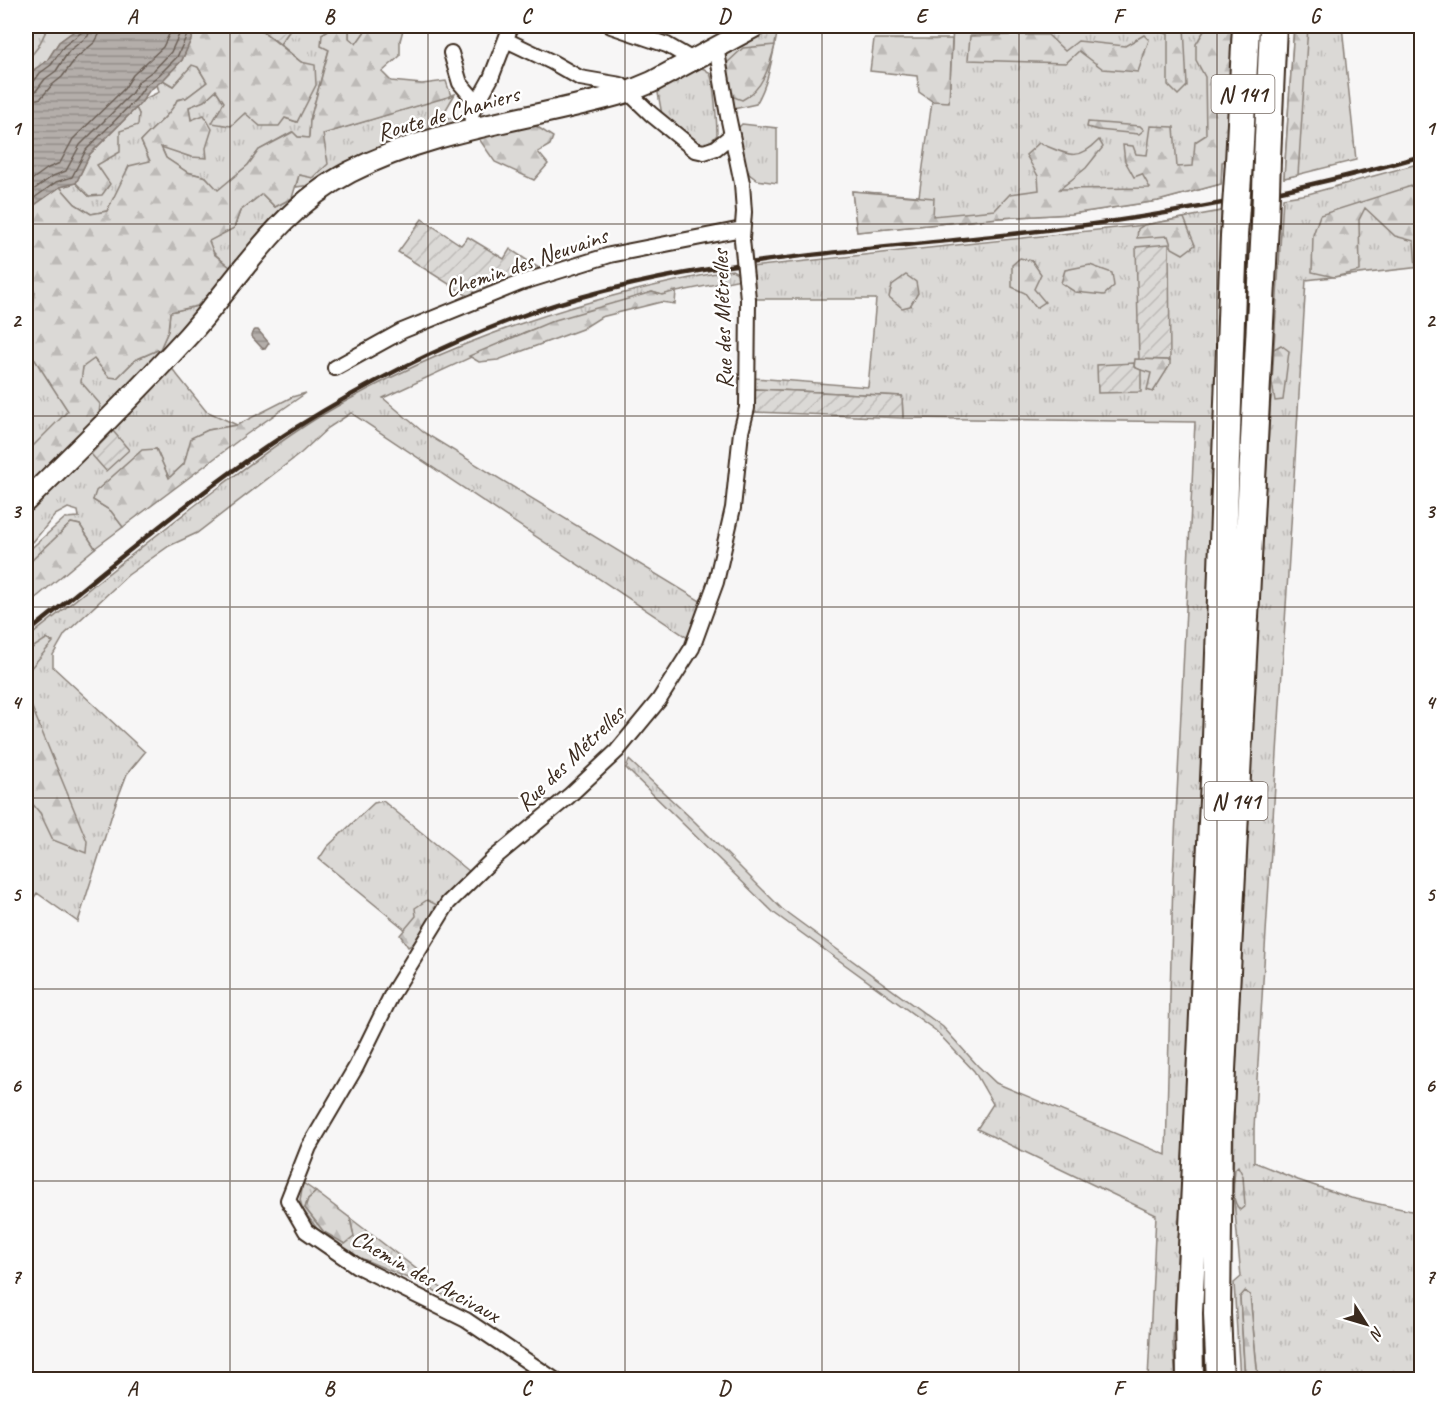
<svg xmlns="http://www.w3.org/2000/svg" width="1447" height="1405" viewBox="0 0 1447 1405" font-family="Caveat,sans-serif">
  <style>
    .grass { fill: url(#grass-tufts); stroke: #8b827a; stroke-width: 1.5 }
    .forest { fill: url(#forest-firs); stroke: #8b827a; stroke-width: 1.5 }
    .garden { fill: url(#garden-furrows); stroke: #8b827a; stroke-width: 1.5 }
    .water { fill: url(#water-rules); stroke: #847972; stroke-width: 1.5 }
    .lines { fill: none; stroke-linecap: round; stroke-linejoin: round }
    .shore { stroke: #6b5f56; stroke-width: 1.5 }
    .street-casing { stroke: #3b2a1e; stroke-width: 18 }
    .secondary-casing { stroke: #3b2a1e; stroke-width: 24 }
    .highway-casing { stroke: #3b2a1e; stroke-width: 30 }
    .street { stroke: #fff; stroke-width: 14 }
    .secondary { stroke: #fff; stroke-width: 20 }
    .highway { stroke: #fff; stroke-width: 26 }
    .rail { stroke: #3b2a1e; stroke-width: 4.5 }
    .street-bridge-casing { stroke: #3b2a1e; stroke-width: 18; stroke-linecap: butt }
    .highway-bridge-casing { stroke: #3b2a1e; stroke-width: 30; stroke-linecap: butt }
    .street-bridge { stroke: #fff; stroke-width: 14 }
    .highway-bridge { stroke: #fff; stroke-width: 26 }
    .grid { fill: none; stroke: #3b2a1e; stroke-width: 1.5; stroke-opacity: 0.55 }
    .labels { text-anchor: middle; stroke-width: 5; stroke-linejoin: round; paint-order: stroke }
    .shield { fill: #fff; stroke: #766a62; stroke-width: 1.5 }
    .shield-label { font-size: 22px; font-weight: bold; fill: #3b2a1e }
    .street-label { font-size: 24px; fill: #3b2a1e; stroke: #fff }
    .neatline { fill: none; stroke: #3b2a1e; stroke-width: 2 }
    .grid-label { font-size: 20px; text-anchor: middle; font-weight: bold; fill: #3b2a1e }
  </style>
  <defs>
    <pattern id="grass-tufts" width="24" height="20" patternUnits="userSpaceOnUse" patternTransform="scale(1.5)"><rect width="24" height="20" fill="#dbd9d6"/><path d="M3 7l-1-3M5 7V3M7 7l1-3M15 17l-1-3M17 17v-4M19 17l1-3" fill="none" stroke="#bdbab7"/></pattern>
    <pattern id="forest-firs" width="22" height="20" patternUnits="userSpaceOnUse" patternTransform="scale(1.5)"><rect width="22" height="20" fill="#dbd9d6"/><path d="M5 1l3.5 6h-7zM16 11l3.5 6h-7z" fill="#bdbab7"/></pattern>
    <pattern id="garden-furrows" width="10" height="10" patternUnits="userSpaceOnUse" patternTransform="scale(1.5)"><rect width="10" height="10" fill="#dbd9d6"/><path d="M-1 1l2-2M0 10L10 0M9 11l2-2" fill="none" stroke="#bdbab7"/></pattern>
    <pattern id="water-rules" width="6" height="5" patternUnits="userSpaceOnUse" patternTransform="scale(1.5)"><rect width="6" height="5" fill="#b4aeaa"/><path d="M0 2.5h6" fill="none" stroke="#948e8a"/></pattern>
  </defs>
  <rect width="100%" height="100%" fill="#f7f6f6"/>
  <filter id="ink" filterUnits="userSpaceOnUse"><feTurbulence type="fractalNoise" baseFrequency=".0167" numOctaves="2"/><feDisplacementMap in="SourceGraphic" scale="12" xChannelSelector="R" yChannelSelector="G"/><feConvolveMatrix kernelMatrix="1 2 1 2 8 2 1 2 1" color-interpolation-filters="sRGB"/></filter>
  <g filter="url(#ink)">
    <path class="grass" d="M26 26H90L26 99Z
      M293 26H335L322 34 329 49 310 120 309 138 298 137 292 132 259 150 248 165 218 191 206 177 187 172 166 158 161 146 191 157V120L189 107 204 100 216 90 224 102 213 123 245 112 285 118 297 122 300 115 301 62 280 44Z
      M349 26H361L366 30 356 44 349 39Z
      M953 26H1232L1227 160 1222 162 1221 184 1158 201 1071 214 999 218 857 232 852 191 919 196 932 101H949Z
      M1294 26H1342L1356 160 1284 178Z
      M772 30 777 34C772 58 769 82 756 104L733 109C731 94 718 56 732 45 743 38 760 34 772 30Z
      M192 64 198 67 207 82 186 98 177 100C171 115 152 128 141 141L150 161 117 193 107 211 91 214 75 204 60 187 76 183 89 196 97 165 120 131 139 114 136 108 144 99 159 92 157 84 163 80 173 86Z
      M697 67C702 68 707 69 710 74 714 80 717 125 717 135L711 141 700 146 662 115 658 93 663 85Z
      M455 94 445 111 448 119 458 115 463 117 461 121 371 152 311 185 296 187 299 174 323 134Z
      M742 124 777 128V183L757 180 749 174 745 168 737 129Z
      M1421 163V267L1306 280 1254 1128V1162L1298 1180 1351 1198 1421 1213V1379L1268 1380 1266 1374V1379H1258L1250 1295 1240 1297 1245 1379H1240L1234 1283 1241 1277 1233 1190 1234 1110 1261 560 1283 198 1308 194Z
      M262 194 275 207 292 198C254 240 221 286 183 328 133 383 79 435 26 488V281L109 376 117 378 135 360 160 349 168 331 170 312 197 306 229 267 214 253 208 241 234 228 240 211Z
      M1221 211 1222 251 1211 474 1207 670 1173 1344 1176 1379H1148L1156 1215 977 1129 993 1104 974 1071 935 1030 774 913 626 768 629 760 695 822 782 909 943 1027 978 1066 996 1083 1166 1155 1173 878 1195 422 903 418 902 396 755 389 754 378 868 387 876 299H756L751 267 1144 225Z
      M732 270 746 278 662 295 652 292 525 332 383 398 423 432 707 605 694 642 351 413 328 428 301 453 197 533 169 546 128 575 65 634 53 655V667L145 752 127 774 114 808 78 922 37 893 26 909V640L29 637C93 586 156 534 222 485 254 461 287 436 322 415 450 339 586 296 732 270Z
      M170 366 206 411 237 425 208 430 192 438 184 464 169 478 156 449 93 500 111 511 123 527 95 548 80 525 71 523 26 566V553L65 518 79 517 78 511 68 508 55 515 33 542 26 538V514Z
      M383 801 475 876 423 944 319 859 327 847 374 803Z
      M303 1183 316 1192 308 1199 305 1208 324 1232 333 1238 354 1237 350 1218 462 1304 419 1283 356 1256 324 1238 303 1210 300 1200Z"/>
    <path class="forest" d="M61 26H81L59 42 47 61 35 69 26 83V62L38 47 47 29Z
      M197 26H256L301 62 315 65 316 85 297 122 285 118 279 126H260L245 113 231 126 212 123 224 102 216 90 204 101 189 107 191 120 204 115 212 129 206 148 207 158 191 157 161 147 166 158 187 172 206 177 218 190 248 165 259 150 293 132 298 137 309 138 310 120 329 50 321 46 322 34 335 26H349V38L356 44 366 30 361 26H404L400 41V56L382 72 391 81 422 84 446 81 451 96 323 134 328 164 313 178 299 175 292 198 275 207 262 194 240 211 234 228 209 241 214 254 230 267 227 275 197 306 170 312 168 331 160 349 135 360 117 378 109 377 94 359 83 367 81 382 100 404 99 415 26 488V453L68 411 26 346V315L33 310 35 292 26 281V211L60 187 75 204 91 214 107 211 129 166 150 161 141 141C152 128 171 115 177 100L186 98 207 82 198 67 192 65 173 86 163 80 182 60Z
      M1141 26H1184L1187 86 1178 95 1168 85V34Z
      M1207 26H1232L1227 160 1222 162 1221 184 1158 201 1071 214 999 218 857 232 852 191 934 198 933 216 995 210 1010 194 1039 190 1038 176 1026 155 1039 143C1066 153 1076 164 1099 140L1103 147 1086 168 1060 189 1150 188 1142 174 1134 177 1125 161 1123 145 1133 146 1136 154 1147 155 1151 126 1174 127 1177 167 1193 166 1195 142 1206 135 1205 77 1196 60V44Z
      M1294 26H1308L1298 175 1284 178Z
      M1028 35H1048L1065 51 1078 41 1125 46 1144 35 1149 40 1138 72 1103 69 1079 51 1066 63 968 60 970 36Z
      M874 39H952L949 102 932 101 919 92 917 76 870 71Z
      M775 45C770 65 763 90 742 100L731 96 727 63 743 48Z
      M136 108 139 114 138 125 120 131V152L97 165 110 184 102 195 89 196 76 183 90 154Z
      M1088 122 1140 126 1144 130 1139 134 1098 130 1087 127Z
      M533 124 553 137 550 145 538 152 548 164 534 180 495 162 477 136Z
      M1421 183V267L1416 268 1414 241 1395 236 1365 208 1359 220 1360 271 1334 277 1312 272 1313 235 1320 215Z
      M1184 218 1195 245 1183 254 1172 248 1168 236 1137 238 1138 229 1144 225Z
      M1020 258 1032 261 1041 274 1034 289 1045 302 1036 308 1025 293 1012 287V265Z
      M1090 265 1112 273 1114 286 1104 295 1075 292 1061 283 1065 270Z
      M906 275 916 282 918 293 910 306 902 308 889 297 892 285Z
      M676 291 675 304 661 302 601 317 582 329 498 360 479 362 469 356 555 320 652 292 662 295Z
      M1281 345 1289 351 1283 400 1275 401 1272 382 1274 349Z
      M1135 359 1170 360V365L1153 392 1147 390 1151 373 1134 368Z
      M306 393 247 434 123 527 111 511 93 500 96 491 142 450 156 449 169 478 184 464 191 438 208 430 237 425 292 397Z
      M71 523 80 525 95 548 26 606V566Z
      M46 639 53 642 29 670 26 693 87 841 86 853 53 840 40 813 26 796V652Z
      M427 900 439 906 419 941 408 947 400 935 416 916 415 908Z
      M1238 1166 1243 1176 1245 1206 1240 1210C1230 1199 1234 1183 1235 1169Z
      M316 1192 350 1218 354 1237 345 1244 324 1232 305 1208 308 1199Z
      M1245 1291 1250 1295 1258 1379H1245L1240 1297Z"/>
    <path class="garden" d="M256 26H293L280 44Z
      M422 219 461 245 468 237 504 259 510 249 545 272 513 282 495 271 489 277 496 287 471 298 398 252Z
      M1169 244 1170 360 1139 359 1136 247Z
      M1134 363V367L1141 370V392L1098 393 1097 365Z
      M755 389 902 396 903 418 753 412Z
      M113 431 129 450 106 471 91 454Z"/>
    <path class="water" d="M81 26H197L182 60 163 80 149 91 141 103 90 154 76 183 60 187 26 211V83L35 69 47 61 59 42Z
      M255 330H258L269 343 265 349 262 348 251 336 252 333Z"/>
    <g class="lines">
      <path class="shore" d="M26 86 32 84 40 73 51 65 64 46 82 32 84 26
        M26 93 36 91 45 79 56 71 69 51 88 36 91 26
        M26 102 41 98 52 85 62 77 76 58 95 42 100 33V26
        M26 184 48 168 60 163 73 139 124 89 133 75 163 47 173 26
        M26 195 53 176 66 171 80 145 131 94 139 81 154 70 171 52 183 26
        M26 204 56 182 72 177 86 150 136 99 145 86 159 75 177 57 191 26"/>
      <g class="street-casing">
        <path id="street" d="M611 26 667 45 693 60
          M506 40 552 62 580 78 621 85 651 114 695 150 704 152 716 148 732 135
          M716 46 728 116 742 183 744 212 742 238
          M451 53 460 83 477 103
          M473 127 471 114 491 78 511 26
          M335 368 402 331 520 283 610 255 742 229
          M555 1380 466 1320 357 1266 306 1231 288 1200 309 1147 356 1067 392 994 448 903 493 859 569 796 617 751 659 700 692 648 716 582 733 508 741 432 747 408 748 299 746 278"/>
      </g>
      <g class="secondary-casing">
        <path id="secondary" d="M26 501C81 447 136 393 188 336 240 278 278 209 350 172 440 126 534 120 628 92L652 82 756 26"/>
      </g>
      <g class="highway-casing">
        <path id="highway" d="M1267 159 1273 26
          M1239 162 1246 26
          M1190 1380 1189 1313 1216 737 1234 236
          M1220 1380 1217 1314 1219 1129 1265 224"/>
      </g>
      <use href="#street" class="street"/>
      <use href="#secondary" class="secondary"/>
      <use href="#highway" class="highway"/>
      <path class="rail" d="M26 634C114 564 201 488 297 427 365 384 437 348 513 319 673 260 844 253 1012 234 1151 219 1288 194 1422 156"/>
      <g class="street-bridge-casing">
        <path id="street-bridge" d="M742 240 746 278"/>
      </g>
      <g class="highway-bridge-casing">
        <path id="highway-bridge" d="M1265 224 1267 159
          M1234 236 1239 162"/>
      </g>
      <use href="#street-bridge" class="street-bridge"/>
      <use href="#highway-bridge" class="highway-bridge"/>
    </g>
  </g>
  <path class="grid" d="M230 26V1380M428 26V1380M625 26V1380M822 26V1380M1019 26V1380M1217 26V1380M26 224H1422M26 416H1422M26 607H1422M26 798H1422M26 989H1422M26 1181H1422"/>
  <g class="labels">
    <g class="shield">
      <rect x="1211.5" y="75" width="63" height="38" rx="4.5"/>
      <rect x="1204.5" y="782" width="63" height="38" rx="4.5"/>
    </g>
    <g class="shield-label">
      <text x="1243" y="102">N 141</text>
      <text x="1236" y="809">N 141</text>
    </g>
    <g class="street-label">
      <text transform="translate(448 113) rotate(-16)" y="8">Route de Chaniers</text>
      <text transform="translate(526 262) rotate(-19)" y="8">Chemin des Neuvains</text>
      <text transform="translate(722 319) rotate(-92)" y="8">Rue des Métrelles</text>
      <text transform="translate(570 758) rotate(-44)" y="8">Rue des Métrelles</text>
      <text transform="translate(426 1276) rotate(29)" y="8">Chemin des Arcivaux</text>
    </g>
  </g>
  <rect width="1447" height="1405" fill="none" stroke="#fff" stroke-width="66"/>
  <g transform="translate(1366 1324) rotate(127)" stroke="#ffffff" stroke-width="4.5" paint-order="stroke">
  <path d="M0-4.5L10 22L0 15L-10 22Z" fill="#3b2a1e"/>
  <text y="-9" font-size="16" font-weight="bold" text-anchor="middle" fill="#3b2a1e">N</text>
  </g>
  <rect x="33" y="33" width="1381" height="1339" class="neatline"/>
  <g class="grid-label">
    <text x="132" y="23">A</text>
    <text x="329" y="23">B</text>
    <text x="526" y="23">C</text>
    <text x="724" y="23">D</text>
    <text x="921" y="23">E</text>
    <text x="1118" y="23">F</text>
    <text x="1315" y="23">G</text>
    <text x="16" y="135">1</text>
    <text x="1430" y="135">1</text>
    <text x="16" y="327">2</text>
    <text x="1430" y="327">2</text>
    <text x="16" y="518">3</text>
    <text x="1430" y="518">3</text>
    <text x="16" y="709">4</text>
    <text x="1430" y="709">4</text>
    <text x="16" y="901">5</text>
    <text x="1430" y="901">5</text>
    <text x="16" y="1092">6</text>
    <text x="1430" y="1092">6</text>
    <text x="16" y="1283">7</text>
    <text x="1430" y="1283">7</text>
    <text x="132" y="1395">A</text>
    <text x="329" y="1395">B</text>
    <text x="526" y="1395">C</text>
    <text x="724" y="1395">D</text>
    <text x="921" y="1395">E</text>
    <text x="1118" y="1395">F</text>
    <text x="1315" y="1395">G</text>
  </g>
</svg>
